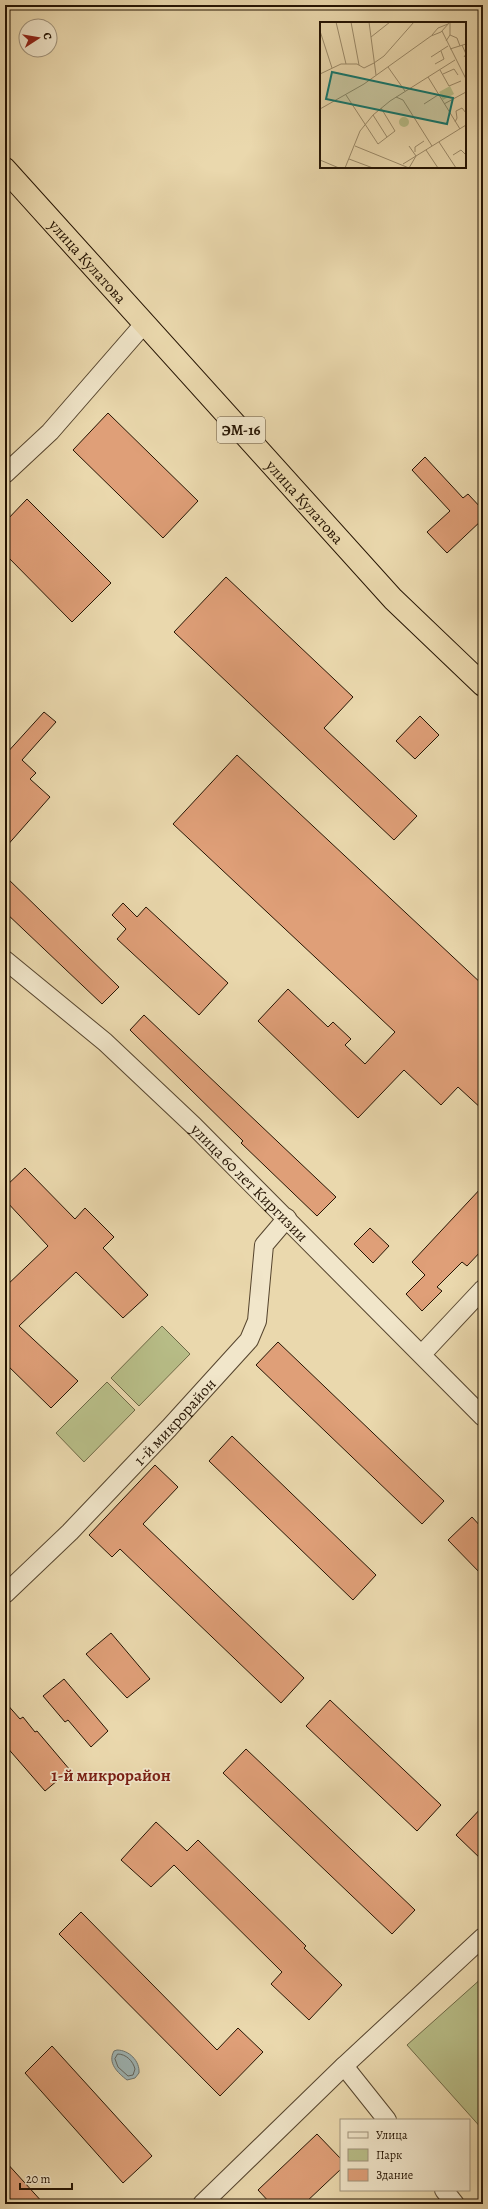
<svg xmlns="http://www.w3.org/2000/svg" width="488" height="2209" viewBox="0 0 488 2209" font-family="Alegreya,serif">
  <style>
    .green { fill: #b8be88; stroke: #6e6946 }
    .water { fill: #9eb6b7; stroke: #6e756f }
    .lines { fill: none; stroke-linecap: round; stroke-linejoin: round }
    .shore { stroke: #62655d; stroke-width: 1 }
    .building { fill: #df9f78; stroke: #251403 }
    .street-casing { stroke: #56452e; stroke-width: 20 }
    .highway-casing { stroke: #251403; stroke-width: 24 }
    .street { stroke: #f1e6ca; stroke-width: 18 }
    .highway { stroke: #ead8ad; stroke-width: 22 }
    .labels { text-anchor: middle; stroke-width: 3.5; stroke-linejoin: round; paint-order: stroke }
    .shield { fill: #f1e6ca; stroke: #62533f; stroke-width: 1 }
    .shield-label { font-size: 15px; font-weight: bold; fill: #251403 }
    .street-label { font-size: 16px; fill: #251403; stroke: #f1e6ca }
    .neighbourhood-label { font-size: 17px; font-weight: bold; fill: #7a1f14; stroke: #f1e6ca }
    .inset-road { fill: none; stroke: #9b8a69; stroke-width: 1 }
    .view { fill: #0f766e; fill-opacity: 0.15; stroke: #0f766e; stroke-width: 2 }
    .inset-edge { fill: none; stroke: #251403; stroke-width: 2 }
  </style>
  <rect width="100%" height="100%" fill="#ead8ad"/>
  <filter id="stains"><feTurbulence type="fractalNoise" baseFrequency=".005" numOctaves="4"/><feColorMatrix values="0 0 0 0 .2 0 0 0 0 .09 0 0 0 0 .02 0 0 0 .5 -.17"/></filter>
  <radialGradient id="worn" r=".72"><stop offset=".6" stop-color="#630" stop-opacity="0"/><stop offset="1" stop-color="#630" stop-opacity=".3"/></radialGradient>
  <path class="green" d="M162 1326 190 1354 139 1406 111 1378Z
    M107 1382 135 1410 84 1462 56 1433Z
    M483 1977V2130L407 2045Z"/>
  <path class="water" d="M117 2050C129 2050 140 2061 139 2073L135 2078 127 2080C118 2073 107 2063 114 2051Z"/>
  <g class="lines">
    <path class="shore" d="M118 2054C126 2054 133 2061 135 2069L133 2075 128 2076 118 2067 115 2059Z"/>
  </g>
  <path class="building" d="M108 413 198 501 163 538 73 450Z
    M425 457 463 498 468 494 483 510V519L447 553 427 532 450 511 412 470Z
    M27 499 111 583 72 622 5 554V522Z
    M226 577 353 697 324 728 417 816 394 840 174 632Z
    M44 712 56 722 22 760 36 773 30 779 50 797 5 848V755Z
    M420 716 439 735 415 759 396 741Z
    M237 755 483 985V1110L458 1087 441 1105 404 1070 358 1118 258 1021 288 989 328 1027 333 1022 351 1039 345 1045 365 1064 395 1032 173 824Z
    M5 876 119 987 102 1004 5 912Z
    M123 903 137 917 146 907 228 983 199 1015 117 939 126 929 112 915Z
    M144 1015 336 1197 317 1216 241 1143 243 1141 130 1030Z
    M25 1168 75 1219 85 1208 114 1237 103 1248 148 1295 123 1318 76 1272 19 1326 78 1381 51 1408 5 1363V1287L48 1246 5 1200V1187Z
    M483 1186V1249L467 1266 462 1262 437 1287 442 1291 422 1311 406 1294 425 1275 412 1262Z
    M370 1228 389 1246 373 1263 354 1244Z
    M278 1342 444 1501 422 1524 256 1365Z
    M232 1436 376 1575 353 1600 209 1461Z
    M155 1465 178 1487 143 1524 304 1678 281 1703 120 1549 112 1557 89 1535Z
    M472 1517 483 1529V1576L448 1540Z
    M111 1633 150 1679 127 1698 86 1654Z
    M64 1679 108 1731 91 1747 68 1720 65 1722 43 1696Z
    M330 1700 441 1805 417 1831 306 1726Z
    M5 1702 20 1719 23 1717 35 1732 37 1731 70 1770 45 1791 5 1745Z
    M246 1749 415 1910 392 1934 223 1773Z
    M483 1806V1861L456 1835Z
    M156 1822 187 1851 198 1840 306 1946 304 1948 342 1985 309 2020 271 1984 282 1972 174 1865 151 1887 121 1860Z
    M81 1912 217 2050 238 2028 263 2052 220 2096 59 1934Z
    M52 2046 152 2156 123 2183 25 2073Z
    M317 2134 341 2159V2169L304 2204H271L258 2190Z
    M5 2161 44 2204H5Z"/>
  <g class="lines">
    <g class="street-casing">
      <g id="street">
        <path d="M5 474 50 432 144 324"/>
        <path id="s1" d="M5 960 105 1042 194 1126 483 1417"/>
        <path d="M422 1354 483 1289"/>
        <path id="s2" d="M5 1594 70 1532 169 1428 249 1340 257 1321 264 1245 287 1218"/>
        <path d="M344 2066 387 2120"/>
        <path d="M444 2190 455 2204"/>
        <path d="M202 2204 344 2066 483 1937"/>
      </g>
    </g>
    <g class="highway-casing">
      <g id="highway">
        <path id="s3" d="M5 169 393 599 483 685"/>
      </g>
    </g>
    <use href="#street" class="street"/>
    <use href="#highway" class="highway"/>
  </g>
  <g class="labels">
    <rect class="shield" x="217" y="417" width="48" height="26" rx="3"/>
    <g class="shield-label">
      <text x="241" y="435">ЭМ-16</text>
    </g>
    <g class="street-label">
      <text dy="6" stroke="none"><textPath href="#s3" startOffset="124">улица Кулатова</textPath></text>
      <text dy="6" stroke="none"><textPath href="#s3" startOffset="448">улица Кулатова</textPath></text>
      <text dy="6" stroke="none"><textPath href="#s1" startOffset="331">улица 60 лет Киргизии</textPath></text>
      <text dy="6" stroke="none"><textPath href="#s2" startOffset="242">1-й микрорайон</textPath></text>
    </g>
    <g class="neighbourhood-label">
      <text x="111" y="1781">1-й микрорайон</text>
    </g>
  </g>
  <g transform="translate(320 22)">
    <rect width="146" height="146" fill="#ead8ad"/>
    <path d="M130 64 134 72 123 78 119 70ZM79 100a5 5 0 1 1 10 0a5 5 0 1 1-10 0Z" fill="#b8be88"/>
    <path class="inset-road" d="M16 0 26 42M31 0 39 43M49 0 56 53M0 9 12 46M122 9 146 57M112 13 118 6 128 2M130 13 137 16 140 24M51 15 70 0M126 19 130 13V0M142 23 146 32 144 35M130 27 146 22M111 35 128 24M115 42 124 37 121 29M68 45 85 69M120 48 129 64 141 59M0 52 21 42H37L44 46 54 41 64 34 94 0M123 52 134 47 138 53M108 55 140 107M26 73 58 122 75 109 61 86M76 75 83 78 112 124M104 82 118 73M124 82 146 70M0 87 44 62 111 14 121 10 130 0M53 93 67 115M135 100 137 96 136 89 142 86 146 91M119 120 136 146M35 124 89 146M106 128 118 146M95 130V125L104 119M133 133 141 128 146 133M29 137 53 146M0 138 19 146M83 142 96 134 89 124M25 146 40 109 53 93 70 79 135 38M89 146 96 134 146 103"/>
    <path class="view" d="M12 50 133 76 127 102 6 77Z"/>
    <rect width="146" height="146" class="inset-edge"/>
  </g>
  <rect width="488" height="2209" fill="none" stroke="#ead8ad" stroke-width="20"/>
  <rect x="6" y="6" width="476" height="2197" fill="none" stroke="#251403" stroke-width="2"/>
  <rect x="10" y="10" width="468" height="2189" fill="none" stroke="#251403"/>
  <rect x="340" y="2119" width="130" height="72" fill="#f1e6ca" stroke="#9f927a"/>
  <rect x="348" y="2132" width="20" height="6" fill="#f1e6ca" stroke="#9f927a"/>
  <text x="376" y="2139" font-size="12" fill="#251403">Улица</text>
  <rect x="348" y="2149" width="20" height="12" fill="#b8be88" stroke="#9f927a"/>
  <text x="376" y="2159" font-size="12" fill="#251403">Парк</text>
  <rect x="348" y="2169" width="20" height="12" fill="#df9f78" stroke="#9f927a"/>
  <text x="376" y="2179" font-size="12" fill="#251403">Здание</text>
  <g transform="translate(38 38) rotate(78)"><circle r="19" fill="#f1e6ca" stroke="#9f927a"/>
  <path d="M0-3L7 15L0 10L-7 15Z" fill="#8f2418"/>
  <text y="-6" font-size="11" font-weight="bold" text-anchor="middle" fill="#251403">С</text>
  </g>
  <path d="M20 2183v6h52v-6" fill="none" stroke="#251403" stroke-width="2"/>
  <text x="26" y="2183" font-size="12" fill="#251403" stroke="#f1e6ca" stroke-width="3" paint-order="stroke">20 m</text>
  <rect width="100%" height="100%" filter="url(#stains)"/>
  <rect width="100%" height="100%" fill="url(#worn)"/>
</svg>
